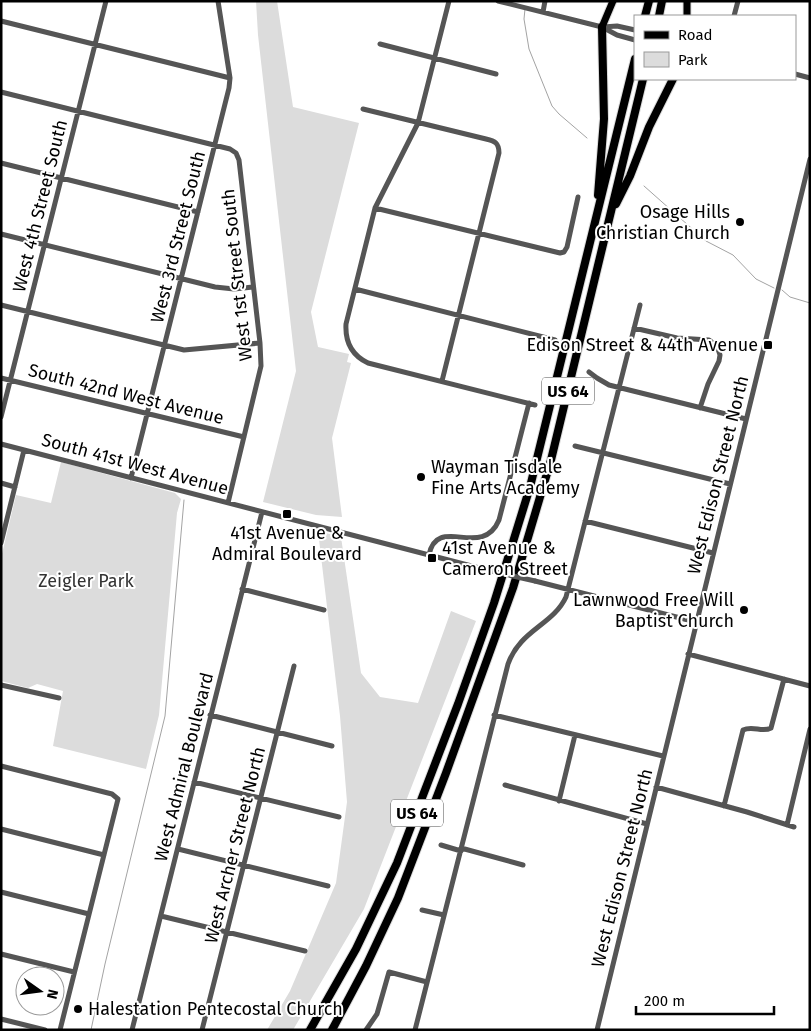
<svg xmlns="http://www.w3.org/2000/svg" width="811" height="1031" viewBox="0 0 811 1031" font-family="'Fira Sans',sans-serif">
  <style>
    .green { fill: #dcdcdc }
    .lines { fill: none; stroke-linecap: round; stroke-linejoin: round }
    .stream { stroke: #a3a3a3; stroke-width: 1 }
    .major-casing { stroke: #dbdbdb; stroke-width: 9 }
    .highway-casing { stroke: #dbdbdb; stroke-width: 10 }
    .minor { stroke: #555; stroke-width: 5 }
    .major { stroke: #000; stroke-width: 7 }
    .highway { stroke: #000; stroke-width: 8 }
    .minor-bridge { stroke: #555; stroke-width: 5 }
    .poi-dot { fill: #000; stroke: #fff; stroke-width: 2 }
    .labels { text-anchor: middle; stroke-width: 4; stroke-linejoin: round; paint-order: stroke }
    .shield { fill: #fff; stroke: #4c4c4c; stroke-width: 1 }
    .shield-label { font-size: 16px; font-weight: bold; fill: #000 }
    .street-label { font-size: 18px; fill: #000; stroke: #fff }
    .poi-label { font-size: 18px; fill: #000; stroke: #fff; text-anchor: end }
    .park-label { font-size: 18px; fill: #333; stroke: #fff }
  </style>
  <rect width="100%" height="100%" fill="#fff"/>
  <path class="green" d="M256 1H277L293 107 359 123 311 312 318 347 349 354 347 362 351 363 332 438 342 517 316 515 263 502 296 371 258 35Z
    M61 462 175 493 181 499 177 513 159 715 146 769 53 746 63 691 37 684 28 688 1 681V558L16 495 51 503Z
    M318 531 341 537 361 673 380 697 418 703 451 611 476 621 364 909 293 1030H267L290 991 336 883 347 802 340 716Z"/>
  <g class="lines">
    <path class="stream" d="M525 9 524 19 529 49 552 106 559 114 587 138
      M644 186 706 241 733 255 756 279 774 288
      M782 290 790 297 810 303
      M91 1030 105 964 165 716 184 500"/>
    <g class="major-casing">
      <path id="major" d="M687 1V16
        M602 27 613 1"/>
    </g>
    <g class="highway-casing">
      <path id="highway" d="M645 16 649 1
        M659 16 662 1
        M598 195 604 119 602 27
        M616 204 630 176 649 127 673 79
        M310 1030 356 949 397 863 458 704 494 603 530 487 635 59
        M332 1030 366 966 398 898 446 773 513 588 551 460 643 79"/>
    </g>
    <path class="minor" d="M449 1 418 123 375 208 346 324C345 342 351 355 368 363L535 405
      M498 1 602 27 617 35 635 40
      M543 12 545 1
      M734 16 738 1
      M1 21 230 78
      M603 27 617 26 635 30
      M380 44 496 74
      M795 74 810 78
      M1 92 230 149 236 153 239 160 260 343 261 366 228 503
      M363 109 486 139C495 141 499 143 499 153L442 381
      M1 163 198 212
      M375 208 560 253 564 252 567 247 578 197
      M1 234 215 287 234 289 253 287
      M355 289 555 340
      M1 305 184 350 260 343
      M634 328 677 338 709 340 717 346 720 355 719 361 708 384 700 408
      M589 372 597 378 609 385 746 419
      M1 378 244 437
      M1 417 106 1
      M1 444 487 570
      M575 446 730 484
      M131 478 229 88 230 78 218 1
      M1 483 15 487
      M585 521 713 553
      M1 543 24 450
      M429 555C437 514 482 560 499 520L529 403
      M535 581 696 622
      M242 589 324 610
      M688 654 810 686
      M1 685 59 698
      M210 715 332 746
      M494 715 663 756
      M1 766 112 794 118 799 60 1030
      M194 782 339 817
      M505 785 647 824
      M656 787 747 812 794 827
      M559 801 575 735
      M724 806 743 730C753 725 762 733 771 728L784 679
      M787 825 810 729
      M1 829 104 855
      M441 845 461 851
      M461 848 523 865
      M178 849 328 886
      M1 892 89 914
      M422 910 444 915
      M161 916 305 951
      M1 954 74 972
      M1 1019 45 1030
      M132 1030 262 512
      M202 1030 294 666
      M366 1030 377 1014 389 972 427 982
      M415 1030 508 664C520 630 553 625 566 597L640 305
      M597 1030 810 159"/>
    <use href="#major" class="major"/>
    <use href="#highway" class="highway"/>
    <path class="minor-bridge" d="M487 570 535 581"/>
  </g>
  <g class="poi-dot">
    <circle cx="740" cy="222" r="5"/>
    <rect x="763" y="340" width="10" height="10" rx="2.5"/>
    <circle cx="421" cy="477" r="5"/>
    <rect x="282" y="509" width="10" height="10" rx="2.5"/>
    <rect x="427" y="553" width="10" height="10" rx="2.5"/>
    <circle cx="744" cy="610" r="5"/>
    <circle cx="78" cy="1009" r="5"/>
  </g>
  <g class="labels">
    <g class="shield">
      <rect x="542" y="377.5" width="52" height="27" rx="4"/>
      <rect x="391" y="799.5" width="52" height="27" rx="4"/>
    </g>
    <g class="shield-label">
      <text x="568" y="397">US 64</text>
      <text x="417" y="819">US 64</text>
    </g>
    <g class="street-label">
      <text transform="translate(40 206) rotate(-76)" y="6">West 4th Street South</text>
      <text transform="translate(178 237) rotate(-76)" y="6">West 3rd Street South</text>
      <text transform="translate(237 275) rotate(-96)" y="6">West 1st Street South</text>
      <text transform="translate(126 394) rotate(14)" y="6">South 42nd West Avenue</text>
      <text transform="translate(135 464) rotate(15)" y="6">South 41st West Avenue</text>
      <text transform="translate(718 475) rotate(-76)" y="6">West Edison Street North</text>
      <text transform="translate(184 767) rotate(-76)" y="6">West Admiral Boulevard</text>
      <text transform="translate(235 845) rotate(-76)" y="6">West Archer Street North</text>
      <text transform="translate(622 868) rotate(-76)" y="6">West Edison Street North</text>
    </g>
    <g class="poi-label">
      <text x="730" y="218">Osage Hills<tspan x="730" dy="21">Christian Church</tspan></text>
      <text x="758" y="351">Edison Street &amp; 44th Avenue</text>
      <text x="431" y="473" text-anchor="start">Wayman Tisdale<tspan x="431" dy="21">Fine Arts Academy</tspan></text>
      <text x="287" y="539" text-anchor="middle">41st Avenue &amp;<tspan x="287" dy="21">Admiral Boulevard</tspan></text>
      <text x="442" y="554" text-anchor="start">41st Avenue &amp;<tspan x="442" dy="21">Cameron Street</tspan></text>
      <text x="734" y="606">Lawnwood Free Will<tspan x="734" dy="21">Baptist Church</tspan></text>
      <text x="88" y="1015" text-anchor="start">Halestation Pentecostal Church</text>
    </g>
    <g class="park-label">
      <text x="86" y="587">Zeigler Park</text>
    </g>
  </g>
  <rect width="811" height="1031" fill="none" stroke="#000000" stroke-width="5"/>
  <rect x="634" y="15" width="162" height="65" fill="#ffffff" stroke="#999999"/>
  <rect x="644" y="31" width="25" height="8" fill="#000000" stroke="#999999"/>
  <text x="678" y="40" font-size="15" fill="#000000">Road</text>
  <rect x="644" y="52" width="25" height="15" fill="#dcdcdc" stroke="#999999"/>
  <text x="678" y="65" font-size="15" fill="#000000">Park</text>
  <g transform="translate(40 991) rotate(104)"><circle r="24" fill="#ffffff" stroke="#999999"/>
  <path d="M0-4L9 19L0 12L-9 19Z" fill="#000000"/>
  <text y="-8" font-size="14" font-weight="bold" text-anchor="middle" fill="#000000">N</text>
  </g>
  <path d="M636 1006v8h138v-8" fill="none" stroke="#000000" stroke-width="2.5"/>
  <text x="644" y="1006" font-size="15" fill="#000000" stroke="#ffffff" stroke-width="4" paint-order="stroke">200 m</text>
</svg>
